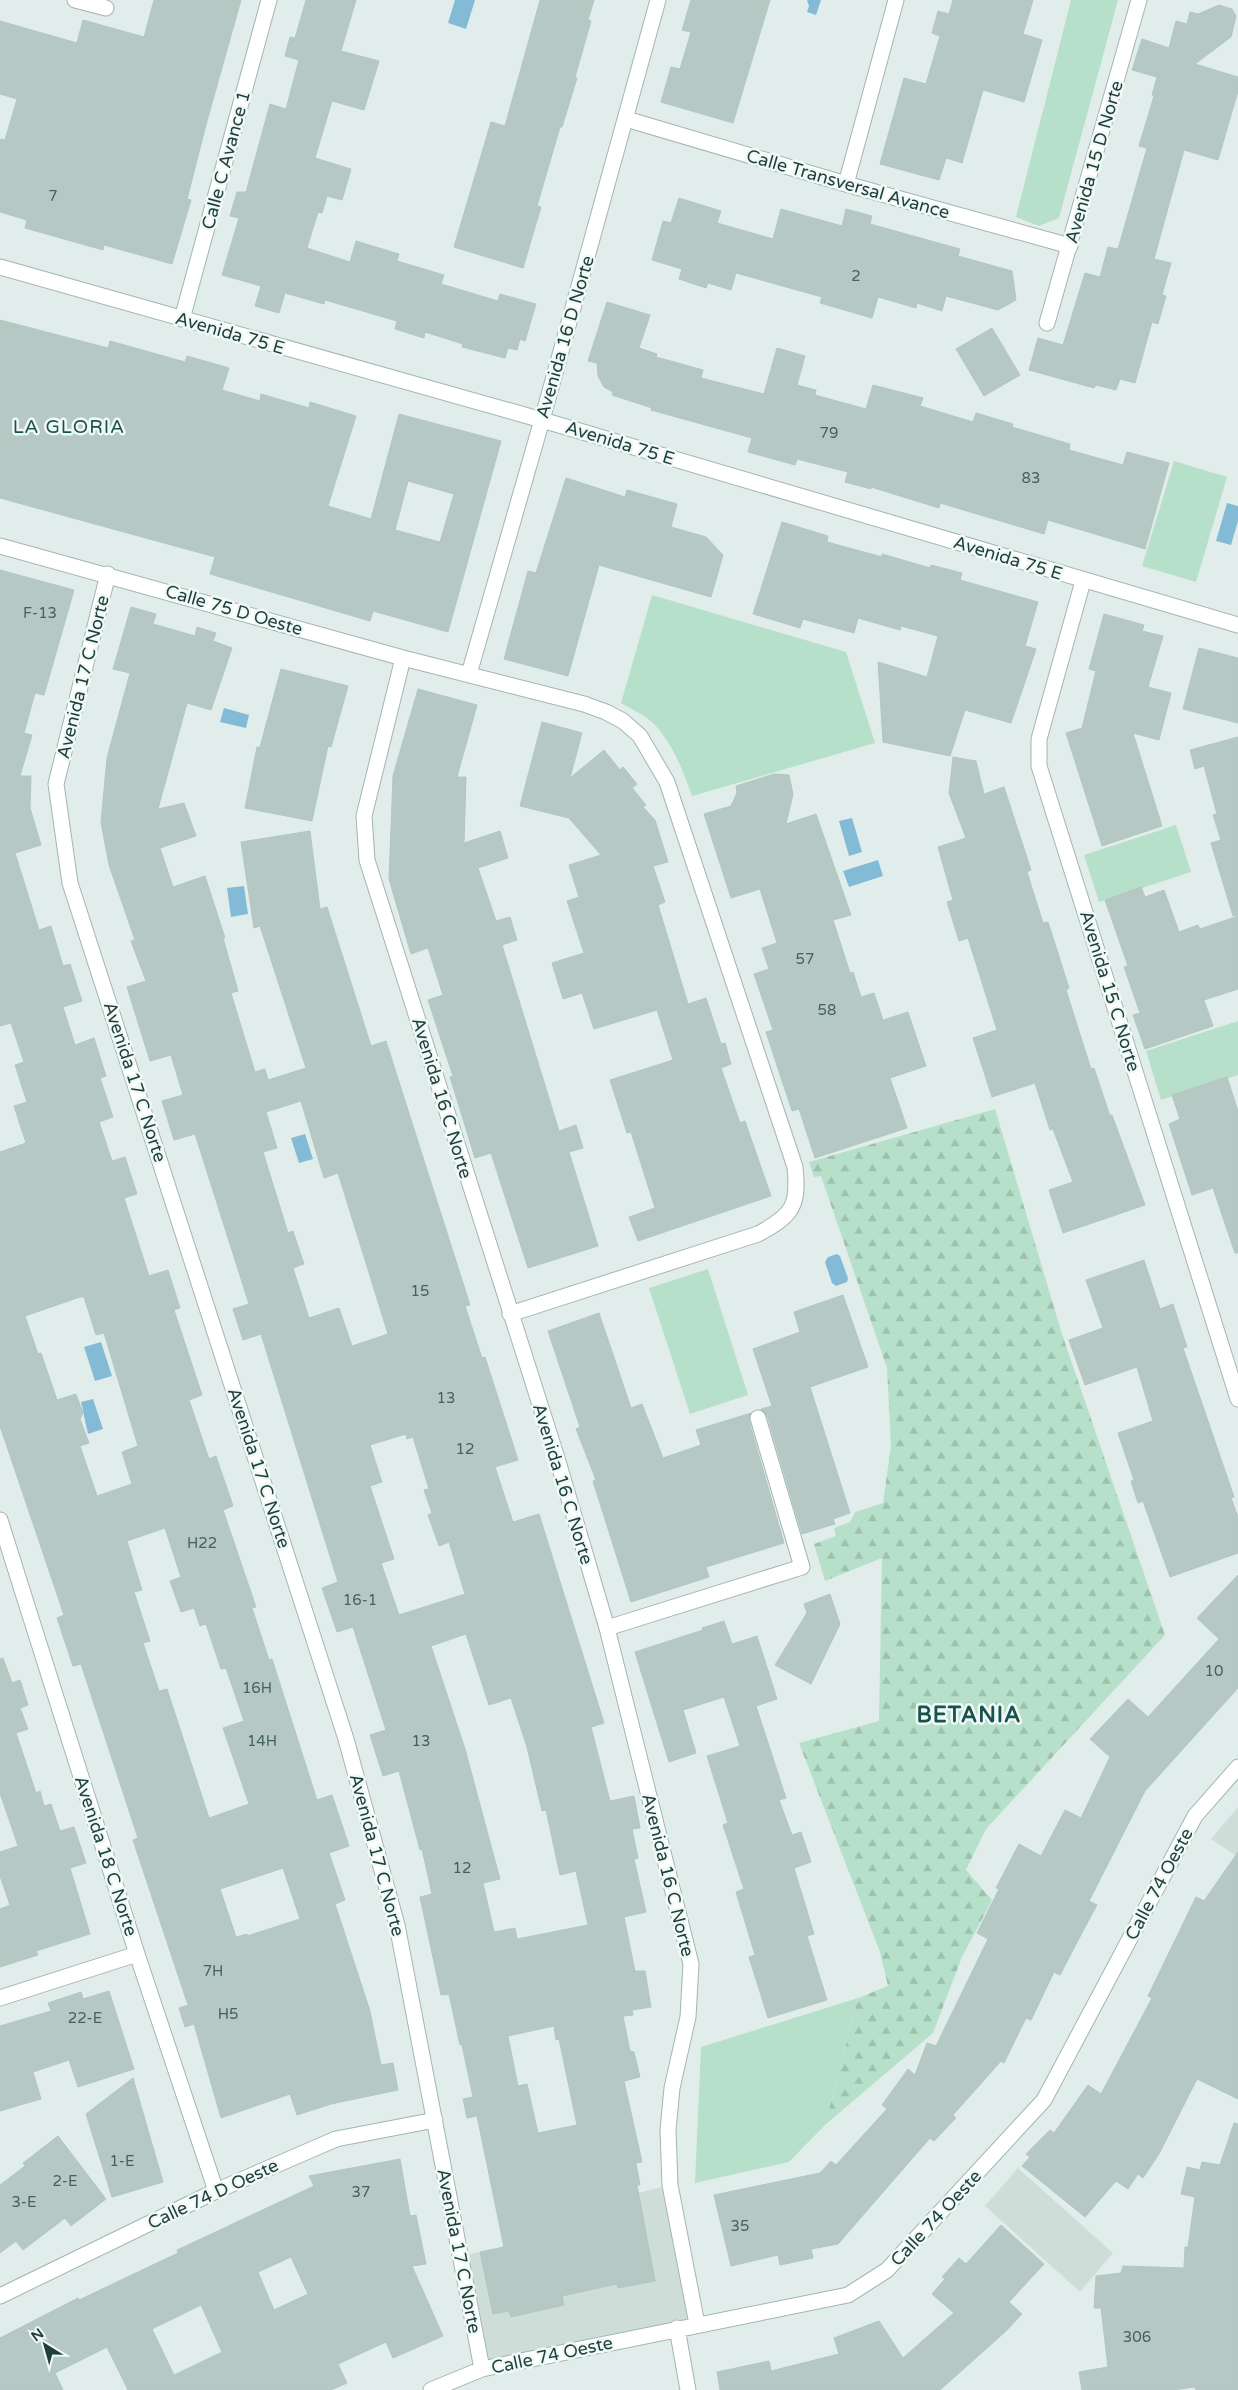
<svg xmlns="http://www.w3.org/2000/svg" width="1238" height="2390" viewBox="0 0 1238 2390" font-family="'Varela Round',sans-serif">
  <style>
    .built { fill: #cfddd9 }
    .green { fill: #b7e0ca }
    .forest { fill: url(#forest-firs) }
    .water { fill: #83bbd7 }
    .building { fill: #b6c8c3; stroke: #b2c7c2; fill-rule: evenodd }
    .lines { fill: none; stroke-linecap: round; stroke-linejoin: round }
    .minor-casing { stroke: #a3b5b2; stroke-width: 17 }
    .minor { stroke: #fff; stroke-width: 15 }
    .labels { text-anchor: middle; stroke-width: 5; stroke-linejoin: round; paint-order: stroke }
    .number-label { font-size: 15px; fill: #45615e }
    .street-label { font-size: 18px; fill: #1f3f3c; stroke: #f1f9f6 }
    .neighbourhood-label { font-size: 19px; letter-spacing: 1px; fill: #19534f; stroke: #f1f9f6 }
    .district-label { font-size: 22px; font-weight: bold; letter-spacing: 1px; fill: #19534f; stroke: #f1f9f6 }
  </style>
  <defs>
    <pattern id="forest-firs" width="22" height="20" patternUnits="userSpaceOnUse" patternTransform="scale(1.25)"><rect width="22" height="20" fill="#b7e0ca"/><path d="M5 1l3.5 6h-7zM16 11l3.5 6h-7z" fill="#9dc1ae"/></pattern>
  </defs>
  <rect width="100%" height="100%" fill="#e1edea"/>
  <path class="built" d="M1238 1807V1857L1211 1839Z
    M1018 2168 1113 2253 1080 2292 985 2206Z
    M670 2185 697 2324 482 2369 460 2256 550 2238 594 2204Z"/>
  <path class="green" d="M1071 0H1118L1059 218 1039 226 1016 217Z
    M1174 461 1227 477 1196 582 1142 566Z
    M652 595 846 652 875 743 692 796C684 772 672 743 654 724 645 715 631 709 621 703Z
    M1176 825 1191 872 1099 902 1084 855Z
    M1238 1021V1075L1161 1100 1146 1051Z
    M708 1269 748 1395 690 1414 649 1288Z
    M858 1998 825 2125 789 2162 695 2183 701 2047Z"/>
  <path class="forest" d="M995 1109 1062 1334 1165 1635 986 1829 966 1870 992 1900 962 1957 933 2033 825 2125 858 1998 888 1986 880 1952 799 1743 879 1721 882 1558 825 1581 814 1544 836 1536 834 1528 850 1522 855 1512 883 1503 891 1446 887 1368 821 1176 814 1177 809 1162Z"/>
  <path class="water" d="M455 0H475L466 29 448 23Z
    M807 0H821L816 15 807 12 809 6Z
    M1227 503 1238 506V521L1231 545 1216 541Z
    M224 708 249 715 246 728 220 722Z
    M852 818 862 852 849 856 839 821Z
    M878 860 883 876 849 887 843 871Z
    M244 886 248 914 231 917 227 888Z
    M305 1134 313 1159 299 1163 291 1138Z
    M837 1254 840 1256 848 1278 847 1282 836 1286 832 1283 825 1262 828 1257Z
    M101 1342 112 1376 95 1381 84 1347Z
    M93 1399 103 1429 88 1434 81 1402Z"/>
  <path class="building" d="M154 0H241L207 121 187 199 191 200 172 264 104 245 103 250 25 228 27 220 0 212V139L5 140 17 99 0 94V21L77 43 83 20 144 37Z
    M306 0H356L341 51 379 61 364 110 332 101 315 158 351 169 342 200 327 196 322 213 318 212 307 248 350 262 356 241 399 254 397 261 444 275 441 284 498 301 500 294 536 304 525 341 520 339 517 350 508 348 505 358 462 347 463 344 425 332 424 338 395 329 397 321 325 300 324 304 285 293 279 313 255 306 261 286 222 275 239 218 230 216 237 192H246L270 104 286 109 299 60 285 56 290 37 295 38Z
    M540 0H594L588 20 591 21 575 77 577 78 562 127H560L537 206 541 207 523 268 454 247 491 122 505 126Z
    M691 0H770L733 123 661 102 671 67 680 69 691 32 682 30Z
    M953 0H1033L1023 34 1042 40 1024 102 983 90 962 163 946 158 939 180 880 164 904 78 926 84 940 36 932 33 938 11 949 14Z
    M1219 5 1232 9 1236 16 1231 37 1195 64 1238 77V91L1218 160 1184 150 1154 259 1171 263 1162 295 1166 296 1158 324 1152 322 1135 383 1120 379 1116 390 1096 385 1094 388 1029 370 1038 338 1063 345 1085 273 1100 277 1108 247 1118 249 1147 148 1139 146 1154 96 1152 95 1157 77 1132 70 1142 39 1169 48 1176 21 1187 24 1190 12 1198 14Z
    M679 198 721 211 717 223 773 239 781 209 842 226 846 209 872 216 870 224 960 249 958 256 1012 271 1016 300 998 310 946 296 942 311 917 303 916 308 878 297 872 318 820 303 822 297 736 273 731 290 708 283 706 288 679 279 682 269 652 260 663 221 671 223Z
    M607 302 650 315 639 348 657 354 656 357 703 370 701 378 764 394 777 348 805 356 797 385 816 390 815 395 866 409 873 385 923 398 920 406 973 422 976 413 1013 424 1012 427 1070 444 1069 450 1123 465 1127 452 1169 463 1145 549 1048 520 1044 534 940 503 939 508 871 487V489L845 482 848 472 797 459 795 465 748 452 752 438 651 410 652 408 612 395 613 392 604 387 598 376 597 363 588 361Z
    M0 320 108 348 110 341 185 362 187 356 229 368 222 390 260 401 261 394 309 408 310 402 356 416 328 506 371 519 399 414 501 441 448 632 373 611 370 621 210 574 215 557 0 498ZM408 481 454 494 440 542 395 530Z
    M992 328 1020 375 984 396 956 349Z
    M566 478 625 497 627 490 677 504 671 527 706 537 723 555 711 597 599 565 568 676 504 659 528 571 536 573Z
    M782 522 828 536 827 542 882 557V554L930 568 931 565 962 573 960 580 1038 602 1025 646 1036 649 1011 723 965 710 950 756 883 742 878 662 927 677 938 636 901 626 900 630 858 618 854 633 803 619 800 628 753 614Z
    M0 570 74 590 44 695 35 693 24 733 32 735 20 776H31L30 808 41 845 15 853 39 930 51 926 63 966 70 964 82 1001 63 1007 75 1045 94 1038 106 1076 100 1078 113 1117 99 1122 112 1161 125 1157 137 1194 124 1198 149 1276 168 1270 180 1308 174 1310 202 1395 189 1400 209 1459 216 1456 233 1506 223 1510 256 1607 252 1608 269 1660 272 1659 317 1800 332 1795 349 1846 329 1853 345 1900 335 1904 370 2011 381 2065 393 2063 398 2090 331 2104 297 2115 290 2094 221 2118 194 2024 185 2027 179 2008 188 2005 133 1840 138 1838 81 1664 73 1666 57 1618 64 1615 0 1426V1152L26 1143 14 1106 27 1102 15 1065 24 1062 11 1023 0 1026ZM80 1297H84L96 1335 104 1333 138 1446 122 1452 132 1484 97 1496 80 1446 89 1443 80 1419 83 1413 76 1394 57 1400 41 1353 38 1354 25 1316ZM165 1528 181 1577 170 1581 181 1612 194 1608 200 1626 206 1624 221 1669 226 1668 244 1721 223 1728 249 1804 209 1818 167 1689 159 1691 143 1643 150 1641 134 1592 142 1590 127 1541ZM283 1868 300 1919 247 1936V1934L236 1937 220 1889Z
    M131 607 156 614 153 624 195 636 197 627 216 633 213 641 232 648 211 710 187 703 158 809 184 803 196 836 160 848 173 887 205 876 225 938H223L238 991 231 993 255 1072 265 1069 268 1080 306 1068 260 926 254 928 241 842 310 831 320 909 327 907 371 1046 386 1041 470 1305 465 1306 482 1358 485 1357 518 1460 495 1467 513 1522 539 1514 604 1723 591 1727 610 1801 634 1796 640 1828 632 1829 638 1858 634 1859 646 1912 624 1917 635 1971H645L651 2007 632 2010 633 2015 623 2016 630 2051 634 2052 640 2077 624 2081 642 2162 636 2163 640 2185H637L655 2281 618 2288 617 2284 562 2296 564 2305 511 2317 509 2311 493 2314 480 2252 504 2247 477 2116 467 2118 463 2099 473 2097 462 2045H460L449 1994 441 1995 420 1897 432 1894 422 1849 420 1850 399 1771 383 1776 370 1735 386 1730 353 1627 337 1632 322 1588 338 1582 261 1334 243 1340 233 1309 249 1304 195 1134 174 1140 162 1101 183 1095 171 1055 150 1061 127 987 146 981 131 941 135 940 109 865 101 822 107 758 130 673 113 669ZM301 1101 324 1178 338 1173 388 1334 352 1346 339 1308 309 1318 293 1268 304 1264 293 1231 288 1233 263 1152 277 1148 266 1112ZM406 1434 407 1439 413 1437 429 1489 424 1490 432 1513 428 1515 439 1546 449 1542 465 1594 399 1615 381 1563 394 1559 370 1486 382 1482 370 1445ZM466 1634 489 1705 511 1698 527 1747 542 1811 546 1810 560 1875 576 1871 588 1925 517 1939 515 1928 494 1932 483 1883 500 1879 465 1749 431 1646ZM554 2026 556 2040 559 2039 577 2125 538 2133 527 2084 518 2086 508 2036Z
    M1104 614 1144 625 1142 631 1163 636 1148 687 1171 693 1159 740 1133 733 1162 826 1102 846 1066 733 1082 728 1096 671 1089 669Z
    M1199 648 1238 658V723L1183 709Z
    M281 669 348 686 331 747 328 746 312 821 245 808 257 747H260Z
    M418 689 477 705 457 777H466L464 843 500 831 508 858 478 868 496 921 510 917 517 940 502 945 559 1131 576 1125 583 1148 569 1152 598 1246 528 1268 491 1153 475 1158 450 1077 453 1076 428 1000 443 995 428 948 411 954 389 879 393 776Z
    M542 722 582 733 570 778 604 750 620 770 623 767 637 784 632 788 646 805 643 807 655 820 668 862 653 866 665 902 658 905 688 1004 706 998 721 1044 725 1043 731 1064 721 1068 740 1123 745 1121 771 1196 638 1241 629 1217 655 1208 631 1132 627 1133 610 1080 673 1060 657 1010 594 1029 582 993 563 999 552 963 584 953 567 901 579 897 569 865 601 855 569 818 520 806Z
    M1238 737V915L1233 916 1211 843 1221 840 1213 815 1217 814 1204 766 1195 769 1190 750Z
    M953 757 976 761 984 794 1004 787 1031 870 1027 872 1043 923 1048 922 1069 988 1066 990 1091 1069 1094 1068 1110 1116 1112 1115 1145 1205 1063 1233 1049 1190 1073 1182 1053 1129 1050 1130 1035 1083 992 1097 973 1038 997 1030 968 938 959 941 947 902 953 900 938 847 966 838 949 793Z
    M774 774 789 775 793 794 786 824 816 814 851 915 833 920 850 973 853 972 861 997 874 993 883 1020 908 1012 926 1066 890 1078 907 1128 815 1158 799 1109 792 1111 766 1032 773 1030 754 974 769 969 762 948 777 943 760 889 731 898 704 814 731 806 737 793 736 786Z
    M1141 887 1145 897 1164 890 1179 932 1198 925 1200 929 1238 916V989L1204 1000 1213 1026 1145 1049 1133 1015 1140 1013 1124 967 1128 966 1105 900Z
    M1227 1077 1238 1111V1253H1235L1213 1188 1192 1195 1169 1124 1180 1119 1172 1095Z
    M1144 1260 1160 1309 1173 1304 1187 1347 1183 1348 1234 1497 1231 1498 1238 1517V1553L1170 1577 1143 1501 1138 1503 1131 1481 1134 1480 1118 1433 1153 1421 1137 1367 1085 1385 1069 1340 1103 1328 1086 1280Z
    M843 1295 868 1367 810 1387 850 1513 833 1519 835 1524 802 1534 767 1415 761 1409 772 1406 753 1349 800 1332 794 1312Z
    M599 1313 631 1408 642 1404 663 1458 701 1445 696 1430 751 1413 749 1421 784 1543 706 1567 709 1577 631 1602 593 1481 596 1480 576 1429 580 1427 548 1331Z
    M1238 1575V1688L1145 1791 1089 1901 1097 1905 1084 1929 1060 1975 1054 1972 1031 2020 1026 2018 1004 2063 1001 2061 953 2115 956 2118 934 2141 930 2138 838 2244 811 2249 813 2258 780 2265 778 2255 731 2266 714 2195 820 2173 831 2161 836 2165 887 2109 882 2105 908 2069 915 2075 927 2043 936 2046 988 1939 977 1933 999 1889 996 1888 1019 1844 1041 1856 1065 1810 1081 1818 1110 1757 1090 1739 1128 1699 1148 1717 1219 1639 1197 1618Z
    M830 1594 840 1624 811 1684 775 1665 807 1613 804 1604Z
    M724 1621 732 1644 757 1636 777 1699 756 1706 786 1798 779 1800 792 1835 801 1832 811 1862 794 1868 814 1934 807 1936 827 2000 768 2018 749 1957 755 1955 736 1892 744 1889 723 1825 728 1823 707 1756 740 1746 724 1697 683 1710 696 1753 669 1762 635 1652 703 1630 702 1628Z
    M3 1658 12 1683 20 1680 28 1705 20 1708 28 1729 16 1733 36 1793 40 1791 44 1806 51 1804 60 1831 74 1827 86 1863 70 1868 90 1934 36 1951 38 1955 0 1967V1909L10 1905 0 1876V1852L18 1846 0 1793V1659Z
    M1238 1852V2099L1197 2079 1159 2154 1143 2178 1138 2174 1128 2189 1116 2181 1085 2217 1022 2166 1030 2157 1026 2154 1050 2130 1054 2133 1088 2085 1101 2094 1152 1998 1148 1996 1196 1897 1204 1901Z
    M109 1991 134 2069 78 2087 69 2060 33 2072 41 2099 0 2111V2026L51 2011 48 2003 81 1992 83 1999Z
    M133 2078 163 2182 112 2197 86 2114Z
    M1234 2123 1238 2124V2390H1196L1195 2387 1173 2390H1082L1079 2372 1108 2367 1101 2308H1094L1096 2276 1121 2273 1123 2266 1184 2268 1185 2247H1188L1195 2197 1181 2194 1187 2167 1200 2170 1202 2162 1220 2165Z
    M58 2136 106 2199 71 2226 65 2218 23 2250 16 2241 0 2253V2185L25 2166 23 2163Z
    M400 2159 410 2216 416 2215 426 2264 412 2266 443 2336 393 2358 386 2342 338 2364 347 2383 331 2390H128L107 2347 55 2373 63 2390H0V2338L78 2298 79 2300 178 2253 177 2250 314 2186 309 2176ZM291 2257 308 2294 274 2310 258 2272ZM201 2305 222 2352 174 2375 152 2329Z
    M1001 2225 1044 2264 1009 2302 1022 2314 1005 2332 940 2390H720L717 2372 769 2361 771 2371 839 2354 834 2338 879 2321 903 2358 954 2313 932 2294 945 2279 942 2277 959 2258 966 2264Z"/>
  <g class="lines">
    <g class="minor-casing">
      <path id="minor" d="M75 0 106 8
        M626 119 846 184 1070 246
        M846 184 896 0
        M0 267 542 420 1238 625
        M182 319 269 0
        M1047 323 1139 0
        M0 546 403 658 584 704 606 712 623 721 640 736 667 782 795 1167C799 1206 793 1215 758 1234L510 1314
        M108 574 56 784 70 883 346 1739 397 1925 482 2369
        M1083 581 1039 739V766L1238 1399
        M403 658 364 816 367 860 557 1458 607 1628 691 1964 688 2017 672 2088 668 2130 670 2185 697 2324
        M469 674 542 420 658 0
        M0 1520 137 1954 216 2191
        M607 1628 802 1567 758 1418
        M0 1998 137 1954
        M0 2296 216 2191 336 2139 435 2120
        M677 2328 688 2390
        M431 2390 482 2369 848 2295 887 2270 1044 2100 1195 1816 1238 1767"/>
    </g>
    <use href="#minor" class="minor"/>
  </g>
  <g class="labels">
    <g class="number-label">
      <text x="53" y="201">7</text>
      <text x="856" y="281">2</text>
      <text x="829" y="438">79</text>
      <text x="1031" y="483">83</text>
      <text x="40" y="618">F-13</text>
      <text x="805" y="964">57</text>
      <text x="827" y="1015">58</text>
      <text x="420" y="1296">15</text>
      <text x="446" y="1403">13</text>
      <text x="465" y="1454">12</text>
      <text x="202" y="1548">H22</text>
      <text x="360" y="1605">16-1</text>
      <text x="1214" y="1676">10</text>
      <text x="257" y="1693">16H</text>
      <text x="262" y="1746">14H</text>
      <text x="421" y="1746">13</text>
      <text x="462" y="1873">12</text>
      <text x="213" y="1976">7H</text>
      <text x="228" y="2019">H5</text>
      <text x="85" y="2023">22-E</text>
      <text x="122" y="2166">1-E</text>
      <text x="65" y="2186">2-E</text>
      <text x="361" y="2197">37</text>
      <text x="24" y="2207">3-E</text>
      <text x="740" y="2231">35</text>
      <text x="1137" y="2342">306</text>
    </g>
    <g class="street-label">
      <text transform="translate(226 160) rotate(-75)" y="6">Calle C Avance 1</text>
      <text transform="translate(1094 162) rotate(-74)" y="6">Avenida 15 D Norte</text>
      <text transform="translate(848 184) rotate(16)" y="6">Calle Transversal Avance</text>
      <text transform="translate(230 333) rotate(16)" y="6">Avenida 75 E</text>
      <text transform="translate(565 337) rotate(-74)" y="6">Avenida 16 D Norte</text>
      <text transform="translate(620 443) rotate(17)" y="6">Avenida 75 E</text>
      <text transform="translate(1008 558) rotate(17)" y="6">Avenida 75 E</text>
      <text transform="translate(234 610) rotate(16)" y="6">Calle 75 D Oeste</text>
      <text transform="translate(83 677) rotate(-76)" y="6">Avenida 17 C Norte</text>
      <text transform="translate(1110 991) rotate(73)" y="6">Avenida 15 C Norte</text>
      <text transform="translate(135 1082) rotate(72)" y="6">Avenida 17 C Norte</text>
      <text transform="translate(442 1098) rotate(73)" y="6">Avenida 16 C Norte</text>
      <text transform="translate(259 1468) rotate(72)" y="6">Avenida 17 C Norte</text>
      <text transform="translate(563 1484) rotate(73)" y="6">Avenida 16 C Norte</text>
      <text transform="translate(377 1855) rotate(75)" y="6">Avenida 17 C Norte</text>
      <text transform="translate(106 1856) rotate(72)" y="6">Avenida 18 C Norte</text>
      <text transform="translate(668 1875) rotate(76)" y="6">Avenida 16 C Norte</text>
      <text transform="translate(1159 1884) rotate(-62)" y="6">Calle 74 Oeste</text>
      <text transform="translate(213 2194) rotate(-25)" y="6">Calle 74 D Oeste</text>
      <text transform="translate(936 2218) rotate(-47)" y="6">Calle 74 Oeste</text>
      <text transform="translate(459 2251) rotate(79)" y="6">Avenida 17 C Norte</text>
      <text transform="translate(552 2355) rotate(-12)" y="6">Calle 74 Oeste</text>
    </g>
    <g class="neighbourhood-label">
      <text x="69" y="433">LA GLORIA</text>
    </g>
    <g class="district-label">
      <text x="969" y="1722">BETANIA</text>
    </g>
  </g>
  <g transform="translate(45 2345) rotate(323)" stroke="#f1f9f6" stroke-width="4" paint-order="stroke">
  <path d="M0-4L9 19L0 12L-9 19Z" fill="#1f3f3c"/>
  <text y="-8" font-size="14" font-weight="bold" text-anchor="middle" fill="#1f3f3c">N</text>
  </g>
</svg>
